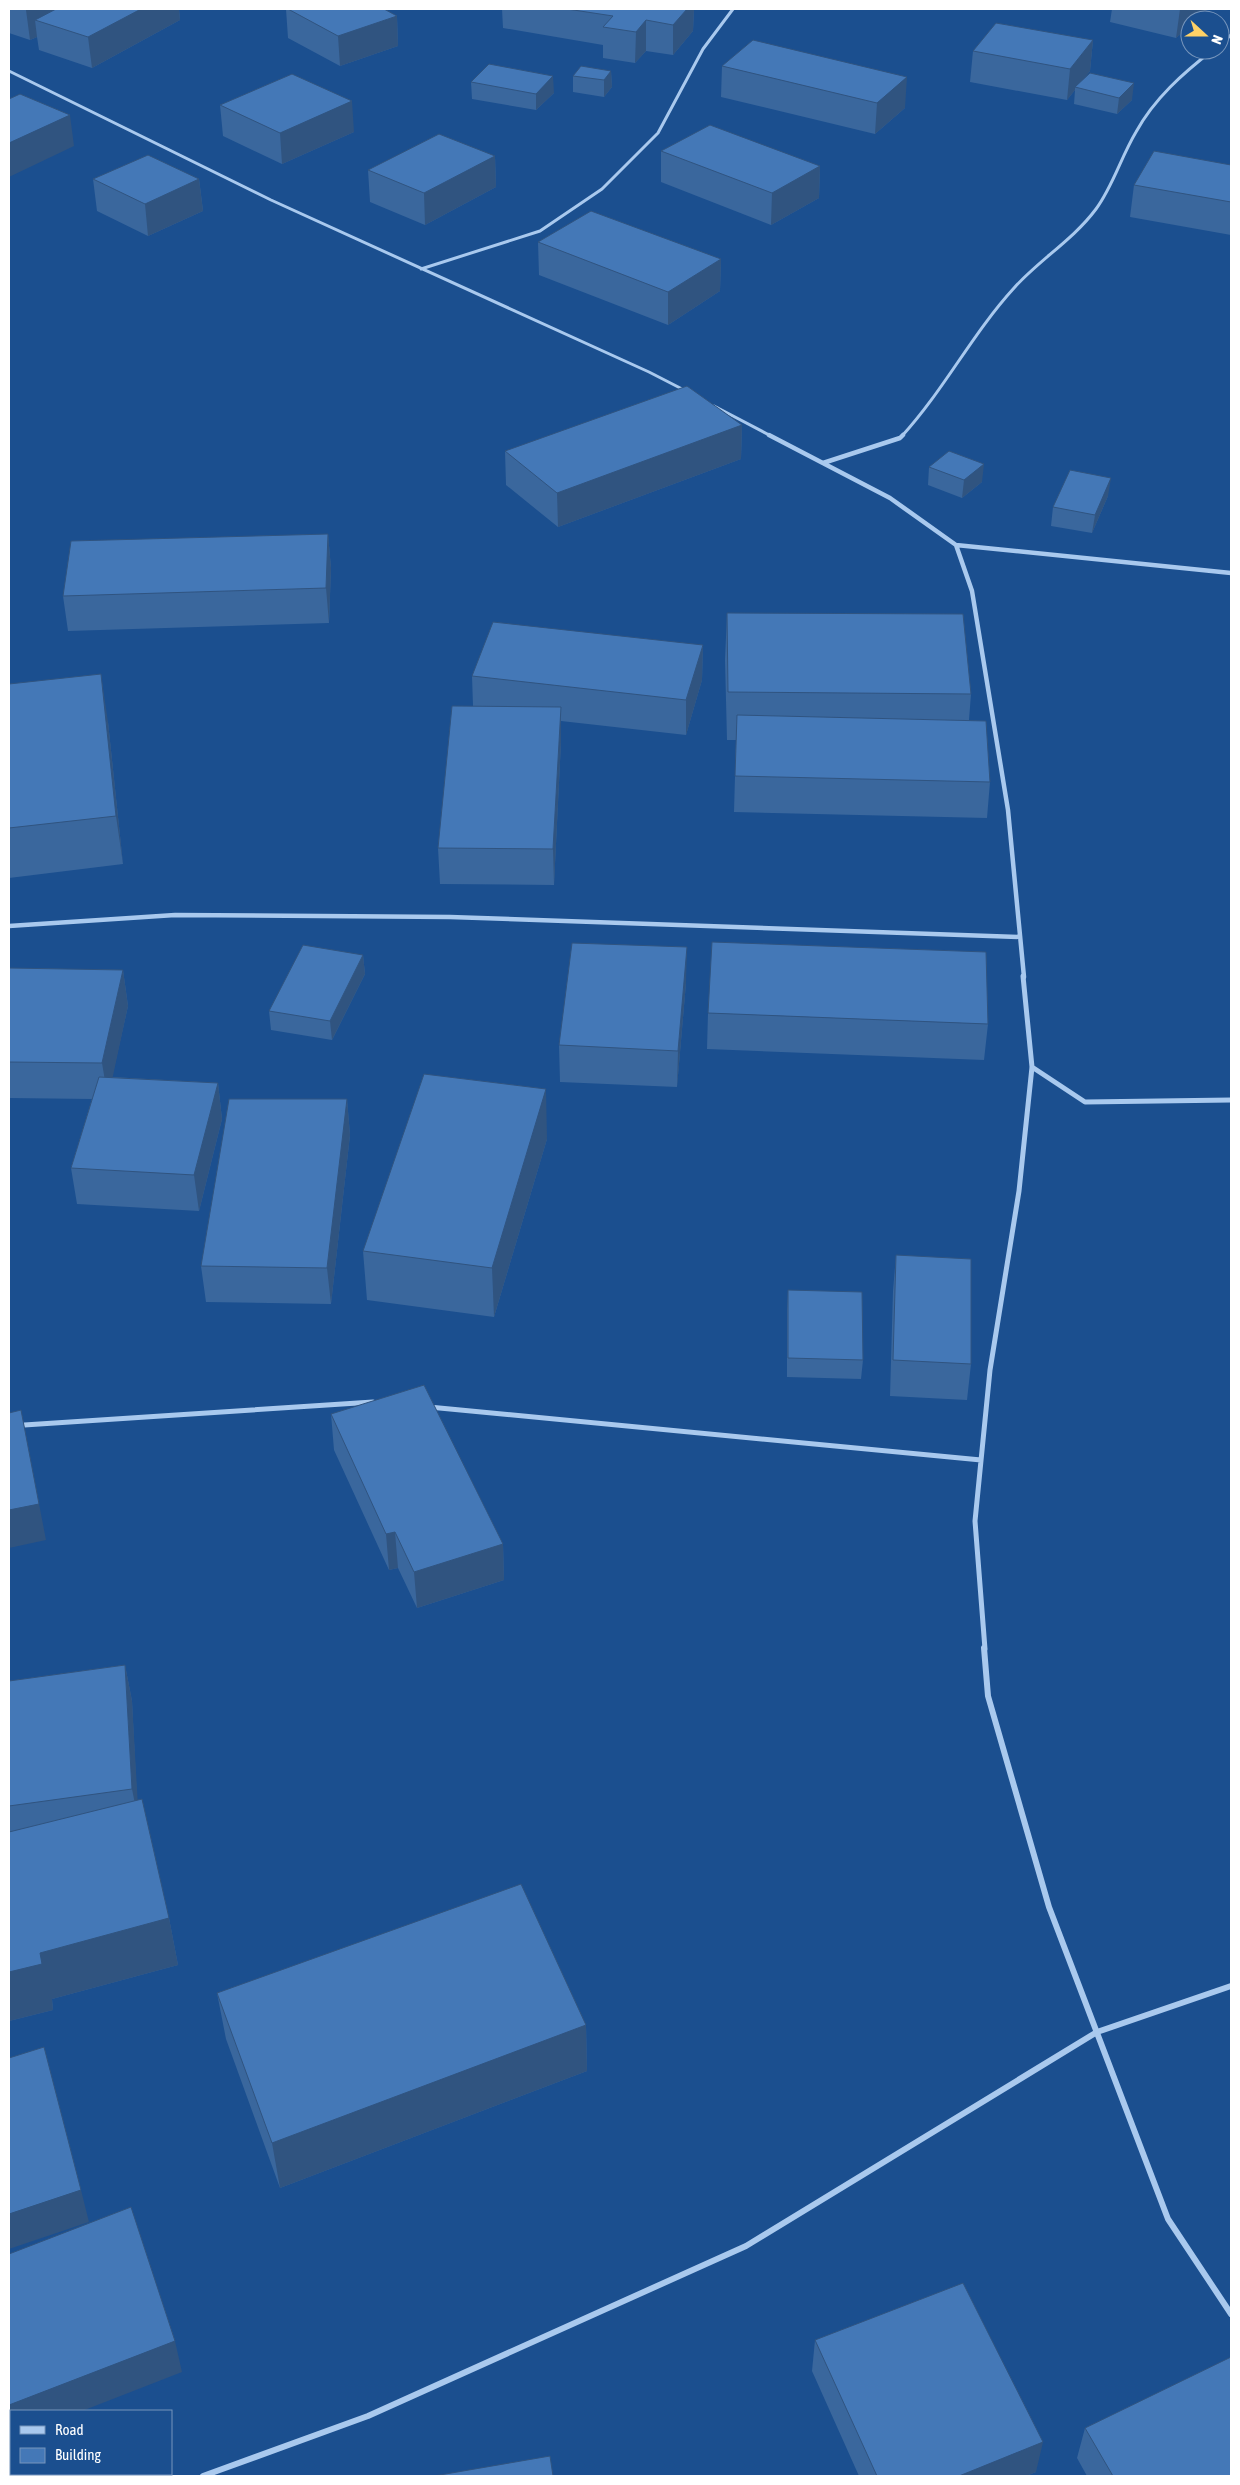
<svg xmlns="http://www.w3.org/2000/svg" width="1240" height="2485" viewBox="0 0 1240 2485" font-family="'Asap Condensed',sans-serif">
  <style>
    .lines { fill: none; stroke-linecap: round; stroke-linejoin: round }
    .minor-far3 { stroke: #a9c9ee; stroke-width: 3 }
    .minor-far2 { stroke: #a9c9ee; stroke-width: 4.5 }
    .minor-far1 { stroke: #a9c9ee; stroke-width: 5 }
    .minor { stroke: #a9c9ee; stroke-width: 6 }
    .wall { fill: #3a679d }
    .shaded-wall { fill: #305480 }
    .building { fill: #4478b7; stroke: #305480 }
  </style>
  <rect width="100%" height="100%" fill="#1b4f8f"/>
  <g class="lines">
    <path class="minor-far3" d="M1220 44 1231 35
      M9 71 271 200 649 372 686 391
      M421 269 540 231 602 189 658 133 703 49 733 9
      M714 406 771 436
      M902 436C944 390 972 334 1014 288 1039 260 1073 240 1096 209 1113 186 1121 157 1136 132 1154 99 1183 73 1213 50"/>
    <path class="minor-far2" d="M769 435 890 498 956 545 972 591 1008 810 1024 977
      M823 463 900 438 903 435
      M956 545 1231 573
      M9 926 175 915 450 917 1020 937"/>
    <path class="minor-far1" d="M1032 1067 1085 1102 1231 1100
      M429 1407 981 1460
      M9 1426 373 1402
      M985 1649 975 1521 990 1370 1019 1191 1032 1067 1023 976"/>
    <path class="minor" d="M984 1648 988 1696 1049 1907 1168 2219 1231 2314
      M203 2476 368 2416 746 2246 1097 2032 1231 1986"/>
  </g>
  <path class="wall" d="M9 9H179L180 20 92 68 39 50 37 37 30 40 9 33Z
    M286 9H384L397 16 398 46 340 66 288 38Z
    M502 9H694L693 31 673 55 646 51 635 63 603 58V45L503 28Z
    M1112 9H1208L1176 38 1110 22Z
    M1093 40 1090 71 1082 81 1132 100 1117 114 1074 104 1075 90 1067 100 970 82 973 51Z
    M722 66 905 108 875 134 721 97Z
    M611 71 612 87 604 97 573 92V76Z
    M471 82 554 93 536 110 472 99Z
    M220 105 354 132 282 164 223 136Z
    M661 151 820 166 819 198 771 225 661 182Z
    M495 156 496 187 425 225 370 202 368 170Z
    M1231 165V235L1130 217 1134 185Z
    M93 179H199L203 211 148 236 97 211Z
    M538 242 721 259 720 291 668 325 539 275Z
    M742 425 741 459 558 527 506 485 505 451Z
    M929 467 982 482 962 498 928 485Z
    M1108 496 1092 533 1051 526 1053 507Z
    M328 534 331 568 329 623 68 631 63 596Z
    M727 613 971 694 969 720 990 782 987 818 734 812 736 740H727L725 660Z
    M703 645 702 680 686 735 561 721V742L554 885 440 884 438 848 473 706 472 676Z
    M9 684 108 722 123 864 9 878Z
    M363 955 365 974 332 1040 271 1030 269 1011Z
    M9 968 123 970 128 1006 112 1077 218 1083 222 1119 199 1211 77 1204 71 1168 92 1099 9 1098Z
    M686 983 677 1087 560 1082 559 1045Z
    M708 1013 988 1024 984 1060 707 1049Z
    M347 1099 350 1135 331 1304 206 1302 201 1266Z
    M547 1139 494 1317 367 1300 363 1251Z
    M896 1255 971 1364 967 1400 890 1396 893 1291Z
    M788 1290 863 1360 861 1379 787 1377V1309Z
    M331 1414 503 1544 504 1580 417 1608 398 1568 389 1570 334 1450Z
    M125 1665 132 1701 137 1800 169 1918 178 1965 52 1999 53 2010 9 2021V1681Z
    M217 1993 586 2025 587 2071 280 2188 226 2039Z
    M815 2340 1036 2472 1026 2476H859L812 2371Z
    M1085 2428 1231 2476H1087L1077 2458Z"/>
  <path class="shaded-wall" d="M28 9H89L35 20 37 37 30 40 26 10Z
    M141 9H179L180 20 92 68 88 37Z
    M687 9H694L693 31 673 55V25Z
    M1180 9H1208L1196 20H1190V26L1176 38Z
    M397 16 398 46 340 66 338 36Z
    M646 20V51L635 63 636 32Z
    M1093 40 1090 71 1077 88 1075 87V90L1067 100 1070 69Z
    M611 71 612 87 604 97V80Z
    M553 76 554 93 536 110V94Z
    M907 77 905 108 875 134 877 103Z
    M1134 83 1132 100 1117 114 1119 98Z
    M352 101 354 132 282 164 280 133Z
    M70 115 74 146 9 177V143Z
    M495 156 496 187 425 225 424 193Z
    M820 166 819 198 771 225 772 193Z
    M199 179 203 211 148 236 145 204Z
    M721 259 720 291 668 325V292Z
    M742 425 741 459 558 527 557 493Z
    M984 464 982 482 962 498 964 480Z
    M1111 478 1108 496 1092 533 1095 515Z
    M328 534 331 568 329 623 326 588Z
    M703 645 702 680 686 735V700Z
    M101 674 108 722 123 864 116 816Z
    M561 707V742L554 885 553 849Z
    M687 947 686 983 677 1087 678 1051Z
    M363 955 365 974 332 1040 330 1021Z
    M123 970 128 1006 108 1099 102 1063Z
    M218 1083 222 1119 199 1211 194 1175Z
    M546 1089 547 1139 494 1317 492 1268Z
    M347 1099 350 1135 331 1304 327 1268Z
    M21 1410 46 1540 9 1548V1510Z
    M395 1532 398 1568 389 1570 386 1534Z
    M503 1544 504 1580 417 1608 414 1572Z
    M125 1665 132 1701 139 1824 132 1789Z
    M169 1918 178 1965 52 1999 53 2010 9 2021V1972L40 1953Z
    M586 2025 587 2071 280 2188 272 2143Z
    M81 2190 89 2222 9 2249V2214Z
    M175 2341 182 2372 82 2411H11V2439L9 2440V2405Z
    M1043 2442 1036 2472 1026 2476H959Z"/>
  <path class="building" d="M56 9H141L88 37 35 20Z
    M288 9H384L397 16 338 36Z
    M567 9H687L673 25 646 20 636 32 603 27 613 16Z
    M996 23 1093 40 1070 69 973 51Z
    M753 40 907 77 877 103 722 66Z
    M489 64 553 76 536 94 471 82Z
    M581 66 611 71 604 80 573 76Z
    M1090 73 1134 83 1119 98 1075 87Z
    M292 74 352 101 280 133 220 105Z
    M20 94 70 115 9 143V99Z
    M710 125 820 166 772 193 661 151Z
    M439 134 495 156 424 193 368 170Z
    M1154 151 1231 165V202L1134 185Z
    M148 155 199 179 145 204 93 179Z
    M591 211 721 259 668 292 538 242Z
    M687 386 742 425 557 493 505 451Z
    M949 451 984 464 964 480 929 467Z
    M1070 470 1111 478 1095 515 1053 507Z
    M328 534 326 588 63 596 71 541Z
    M727 613 963 614 971 694 728 692Z
    M493 622 703 645 686 700 472 676Z
    M101 674 116 816 9 828V684Z
    M452 706 561 707 553 849 438 848Z
    M737 715 986 721 990 782 735 776Z
    M712 942 986 952 988 1024 708 1013Z
    M572 943 687 947 678 1051 559 1045Z
    M303 945 363 955 330 1021 269 1011Z
    M9 968 123 970 102 1063 9 1062Z
    M424 1074 546 1089 492 1268 363 1251Z
    M99 1077 218 1083 194 1175 71 1168Z
    M229 1099H347L327 1268 201 1266Z
    M896 1255 971 1259V1364L893 1360Z
    M788 1290 862 1292 863 1360 788 1358Z
    M424 1385 503 1544 414 1572 395 1532 386 1534 331 1414Z
    M21 1410 39 1504 9 1510V1413Z
    M125 1665 132 1789 9 1806V1681Z
    M142 1799 169 1918 40 1953 42 1964 9 1972V1832Z
    M521 1884 586 2025 272 2143 217 1993Z
    M44 2047 81 2190 9 2214V2058Z
    M131 2207 175 2341 9 2405V2254Z
    M963 2283 1043 2442 959 2476H877L815 2340Z
    M1231 2357V2476H1113L1085 2428Z
    M550 2456 553 2476H434Z"/>
  <rect width="1240" height="2485" fill="none" stroke="#ffffff" stroke-width="20"/>
  <rect x="10" y="2410" width="162" height="65" fill="#1b4f8f" stroke="#7695bc"/>
  <rect x="20" y="2426" width="25" height="8" fill="#a9c9ee" stroke="#7695bc"/>
  <text x="55" y="2435" font-size="15" fill="#ffffff">Road</text>
  <rect x="20" y="2448" width="25" height="15" fill="#4478b7" stroke="#7695bc"/>
  <text x="55" y="2460" font-size="15" fill="#ffffff">Building</text>
  <g transform="translate(1205 35) rotate(111)"><circle r="24" fill="#1b4f8f" stroke="#7695bc"/>
  <path d="M0-4L9 19L0 12L-9 19Z" fill="#ffd166"/>
  <text y="-8" font-size="14" font-weight="bold" text-anchor="middle" fill="#ffffff">N</text>
  </g>
</svg>
